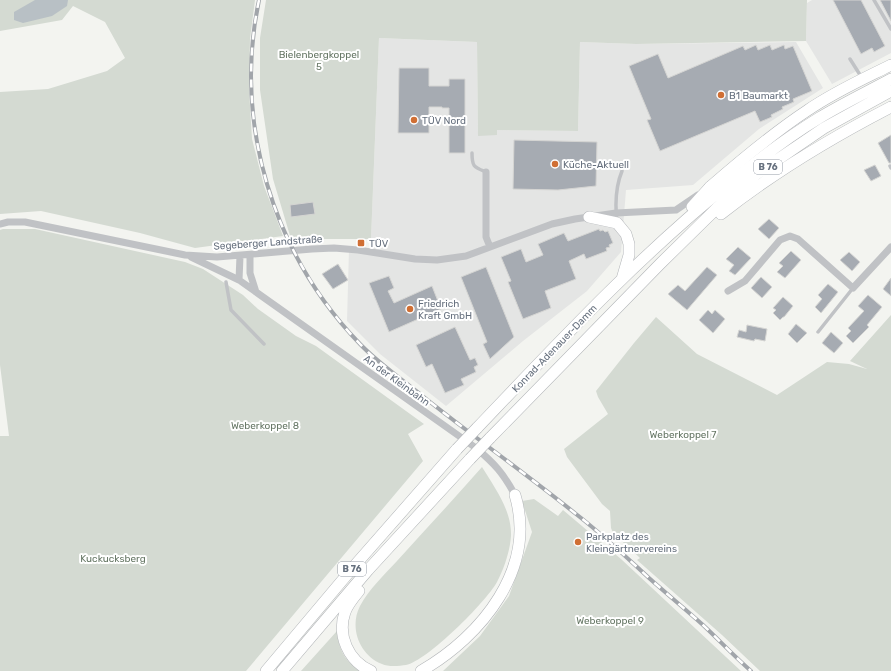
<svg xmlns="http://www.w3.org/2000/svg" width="891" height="671" viewBox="0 0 891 671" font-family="Rubik,sans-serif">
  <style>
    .built { fill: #e4e5e4 }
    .green { fill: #d4dad2 }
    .water { fill: #b8c0c5 }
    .building { fill: #a6abb2; stroke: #d5d5d3 }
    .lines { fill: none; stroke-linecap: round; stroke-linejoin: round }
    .primary-casing { stroke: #b1b4b8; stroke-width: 12 }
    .trunk-casing { stroke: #b2b5b8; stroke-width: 12 }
    .service { stroke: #c0c2c5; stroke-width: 3.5 }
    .minor { stroke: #c0c2c5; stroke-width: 7 }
    .primary { stroke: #fff; stroke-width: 11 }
    .trunk { stroke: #fff; stroke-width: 11 }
    .rail-casing { stroke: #a1a5aa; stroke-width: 4 }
    .rail { stroke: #fff; stroke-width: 2.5; stroke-dasharray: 8; stroke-linecap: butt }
    .trunk-bridge-casing { stroke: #b2b5b8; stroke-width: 12; stroke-linecap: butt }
    .trunk-bridge { stroke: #fff; stroke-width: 11 }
    .poi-dot { fill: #d06f34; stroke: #fff; stroke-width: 1.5 }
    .labels { text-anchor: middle; stroke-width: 4; stroke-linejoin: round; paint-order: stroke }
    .shield { fill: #fff; stroke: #949ba5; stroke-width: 1 }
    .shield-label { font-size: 9px; font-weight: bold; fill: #66707e }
    .park-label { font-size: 10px; fill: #657664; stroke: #fff }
    .poi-label { font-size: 10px; fill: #66707e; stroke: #fff; text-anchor: start }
    .street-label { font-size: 10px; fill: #66707e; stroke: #fff }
  </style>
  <rect width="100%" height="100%" fill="#f3f4f0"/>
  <path class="built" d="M812 0H891V53L832 84 806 41 807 3Z
    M379 38 477 42 478 135 497 130 578 131 580 42 636 44 796 42 823 88 759 129 693 185 626 190 621 252 587 291 523 341 446 406 380 354 347 321 349 249 371 252V239Z"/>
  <path class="green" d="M0 0H255L250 39 249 89 252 139 264 186 283 236 195 248 140 233 41 211 0 214V92L48 89 107 71 125 58 105 22 73 6 62 20 0 31Z
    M266 0H807L806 41 636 44 580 42 578 131 497 130V135L478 136 477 42 379 38 371 239H291L273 179 260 90V38Z
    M3 229H35L185 262 203 269 243 295 258 309 296 336 316 346 424 424 408 434 423 461 246 671H0V436H9L0 365V230Z
    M891 315V671H760L722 635 637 560 640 558 613 533 611 528 610 511 602 504 567 457 564 449 608 414 598 397 596 391 634 343 656 317 697 354 777 395 827 362 849 364 867 369 850 361Z
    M482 467C495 488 512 511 511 536 510 551 504 569 497 582 486 602 427 661 406 665 399 666 388 667 382 664 359 655 349 627 360 606 369 589 384 575 397 561 425 530 454 499 482 467Z
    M534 499 558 516 563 510 621 559 741 671H443L480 636 509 596 532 532 522 501Z
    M337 631C339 650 344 660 360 671H301Z"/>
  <path class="water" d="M35 0H68L67 6 52 16 23 23 14 20V12Z"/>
  <path class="building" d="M833 0H861L885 46 874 52 872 48 861 54Z
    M880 0H891V21Z
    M756 45 758 50 770 45 772 50 784 45 785 49 793 46 812 91 793 99 794 102 782 107 783 109 771 115 772 117 760 122 755 111 660 151 647 120 651 119 629 66 658 54 668 78 743 46 745 50Z
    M399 68H429V86H449V79H465V153H449V108H442V107H429V133H398Z
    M891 135V163H889L878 143Z
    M514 140 597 142 596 186 558 190 513 189Z
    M875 165 881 176 871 181 864 170Z
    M313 202 315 214 291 217 290 205Z
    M769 219 779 228 769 239 758 229Z
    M599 229 600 231 603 230 605 232 608 231 613 243 609 245 610 247 606 248 607 251 586 259 584 254 569 261 576 279 545 291 551 308 523 319 508 282 511 281 501 257 521 249 526 262 543 255 538 244 564 233 568 241Z
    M738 247 751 258 735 275 729 271 734 265 726 259Z
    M791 251 801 260 785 278 777 272 783 266 779 263Z
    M849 252 860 262 852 271 840 260Z
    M338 264 348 280 333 289 322 274Z
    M486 267 514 337 490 359 483 344 487 342 461 277Z
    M707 267 717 275 687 310 668 294 678 285 685 291Z
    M389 276 394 288 388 291 394 303 432 286 441 309 389 332 369 283Z
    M761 277 772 287 762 298 751 288Z
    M891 278V296L883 289Z
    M828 284 838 292 821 313 815 307 822 299 818 295Z
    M868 295 882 307 867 325 869 327 853 343 846 336 851 331 848 328 864 311 858 306Z
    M783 297 793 306 784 317H783L780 320 773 313 776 310 773 308Z
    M708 310 712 314 715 310 725 319 713 333 699 320Z
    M796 324 807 333 797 343 788 334Z
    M747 325 767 329 765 341 755 339 754 341 737 337 739 330 746 332Z
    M455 327 470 360 475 358 478 365 474 367 476 372 461 379 464 385 445 393 432 364 426 367 416 345Z
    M831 332 843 343 834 353 822 343Z"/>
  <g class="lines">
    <g class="primary-casing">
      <path id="primary" d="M710 187C741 160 773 133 808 110 834 92 863 79 891 65"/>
    </g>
    <g class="trunk-casing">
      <path id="trunk" d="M692 207 710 187
        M721 214C774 172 831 138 891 107
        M589 217 617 223 626 234 629 244V255L622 279
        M477 428C558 343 639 256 731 182 759 159 788 137 819 118 842 104 867 92 891 79
        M490 438 660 264 717 208 755 175 824 128 891 91
        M359 591C354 597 348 604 345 612 337 635 348 661 371 671
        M266 671 356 564 457 449
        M282 671 368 570 470 459
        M421 671C482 636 537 568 515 495"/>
    </g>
    <path class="service" d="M874 0 891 29
      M850 59 862 78
      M472 153C472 167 474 167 486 172
      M890 166 891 168
      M617 222C615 205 615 188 622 171
      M226 282 231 310 264 344
      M818 332 853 288"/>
    <path class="minor" d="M486 172V237L490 247
      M0 224 8 222H25L185 255 217 257 312 249 334 248 358 250 415 259 437 260 466 256 552 224 575 219 616 213 676 210 698 195
      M250 255V273L256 292
      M191 257 239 280 476 448C495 464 503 473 515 495
      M239 280 240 256
      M728 291 745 281 780 240 790 236 798 239 853 288 891 247"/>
    <use href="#primary" class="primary"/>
    <use href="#trunk" class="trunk"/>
    <g class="rail-casing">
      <path id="rail" d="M259 0C233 123 273 254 360 344 379 364 403 380 425 398 474 437 526 474 576 514 602 534 625 556 649 578 667 594 685 609 703 625 719 640 734 656 751 671"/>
    </g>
    <use href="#rail" class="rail"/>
    <g class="trunk-bridge-casing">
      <path id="trunk-bridge" d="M457 449 477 428
        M470 459 490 438"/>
    </g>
    <use href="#trunk-bridge" class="trunk-bridge"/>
  </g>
  <g class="poi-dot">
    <circle cx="721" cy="95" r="4"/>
    <circle cx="414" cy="120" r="4"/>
    <circle cx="555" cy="164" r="4"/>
    <rect x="357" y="239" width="8" height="8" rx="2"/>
    <circle cx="410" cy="309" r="4"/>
    <circle cx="578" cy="542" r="4"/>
  </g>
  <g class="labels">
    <g class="shield">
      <rect x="754" y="160" width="28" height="14" rx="3"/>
      <rect x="338" y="562" width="28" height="14" rx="3"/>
    </g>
    <g class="shield-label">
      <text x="768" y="170">B 76</text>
      <text x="352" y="572">B 76</text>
    </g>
    <g class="park-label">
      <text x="319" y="58">Bielenbergkoppel<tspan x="319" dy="12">5</tspan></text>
      <text x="265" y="429">Weberkoppel 8</text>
      <text x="683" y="438">Weberkoppel 7</text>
      <text x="113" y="562">Kuckucksberg</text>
      <text x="610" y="624">Weberkoppel 9</text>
    </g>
    <g class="poi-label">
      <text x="729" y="99">B1 Baumarkt</text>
      <text x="422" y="124">TÜV Nord</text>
      <text x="563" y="168">Küche-Aktuell</text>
      <text x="369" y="247">TÜV</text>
      <text x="418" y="307">Friedrich<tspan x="418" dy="12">Kraft GmbH</tspan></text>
      <text x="586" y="540">Parkplatz des<tspan x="586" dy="12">Kleingärtnervereins</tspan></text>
    </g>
    <g class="street-label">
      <text transform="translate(268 242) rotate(-4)" y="4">Segeberger Landstraße</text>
      <text transform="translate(554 348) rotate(-46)" y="4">Konrad-Adenauer-Damm</text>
      <text transform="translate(397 380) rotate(36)" y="4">An der Kleinbahn</text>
    </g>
  </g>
</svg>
